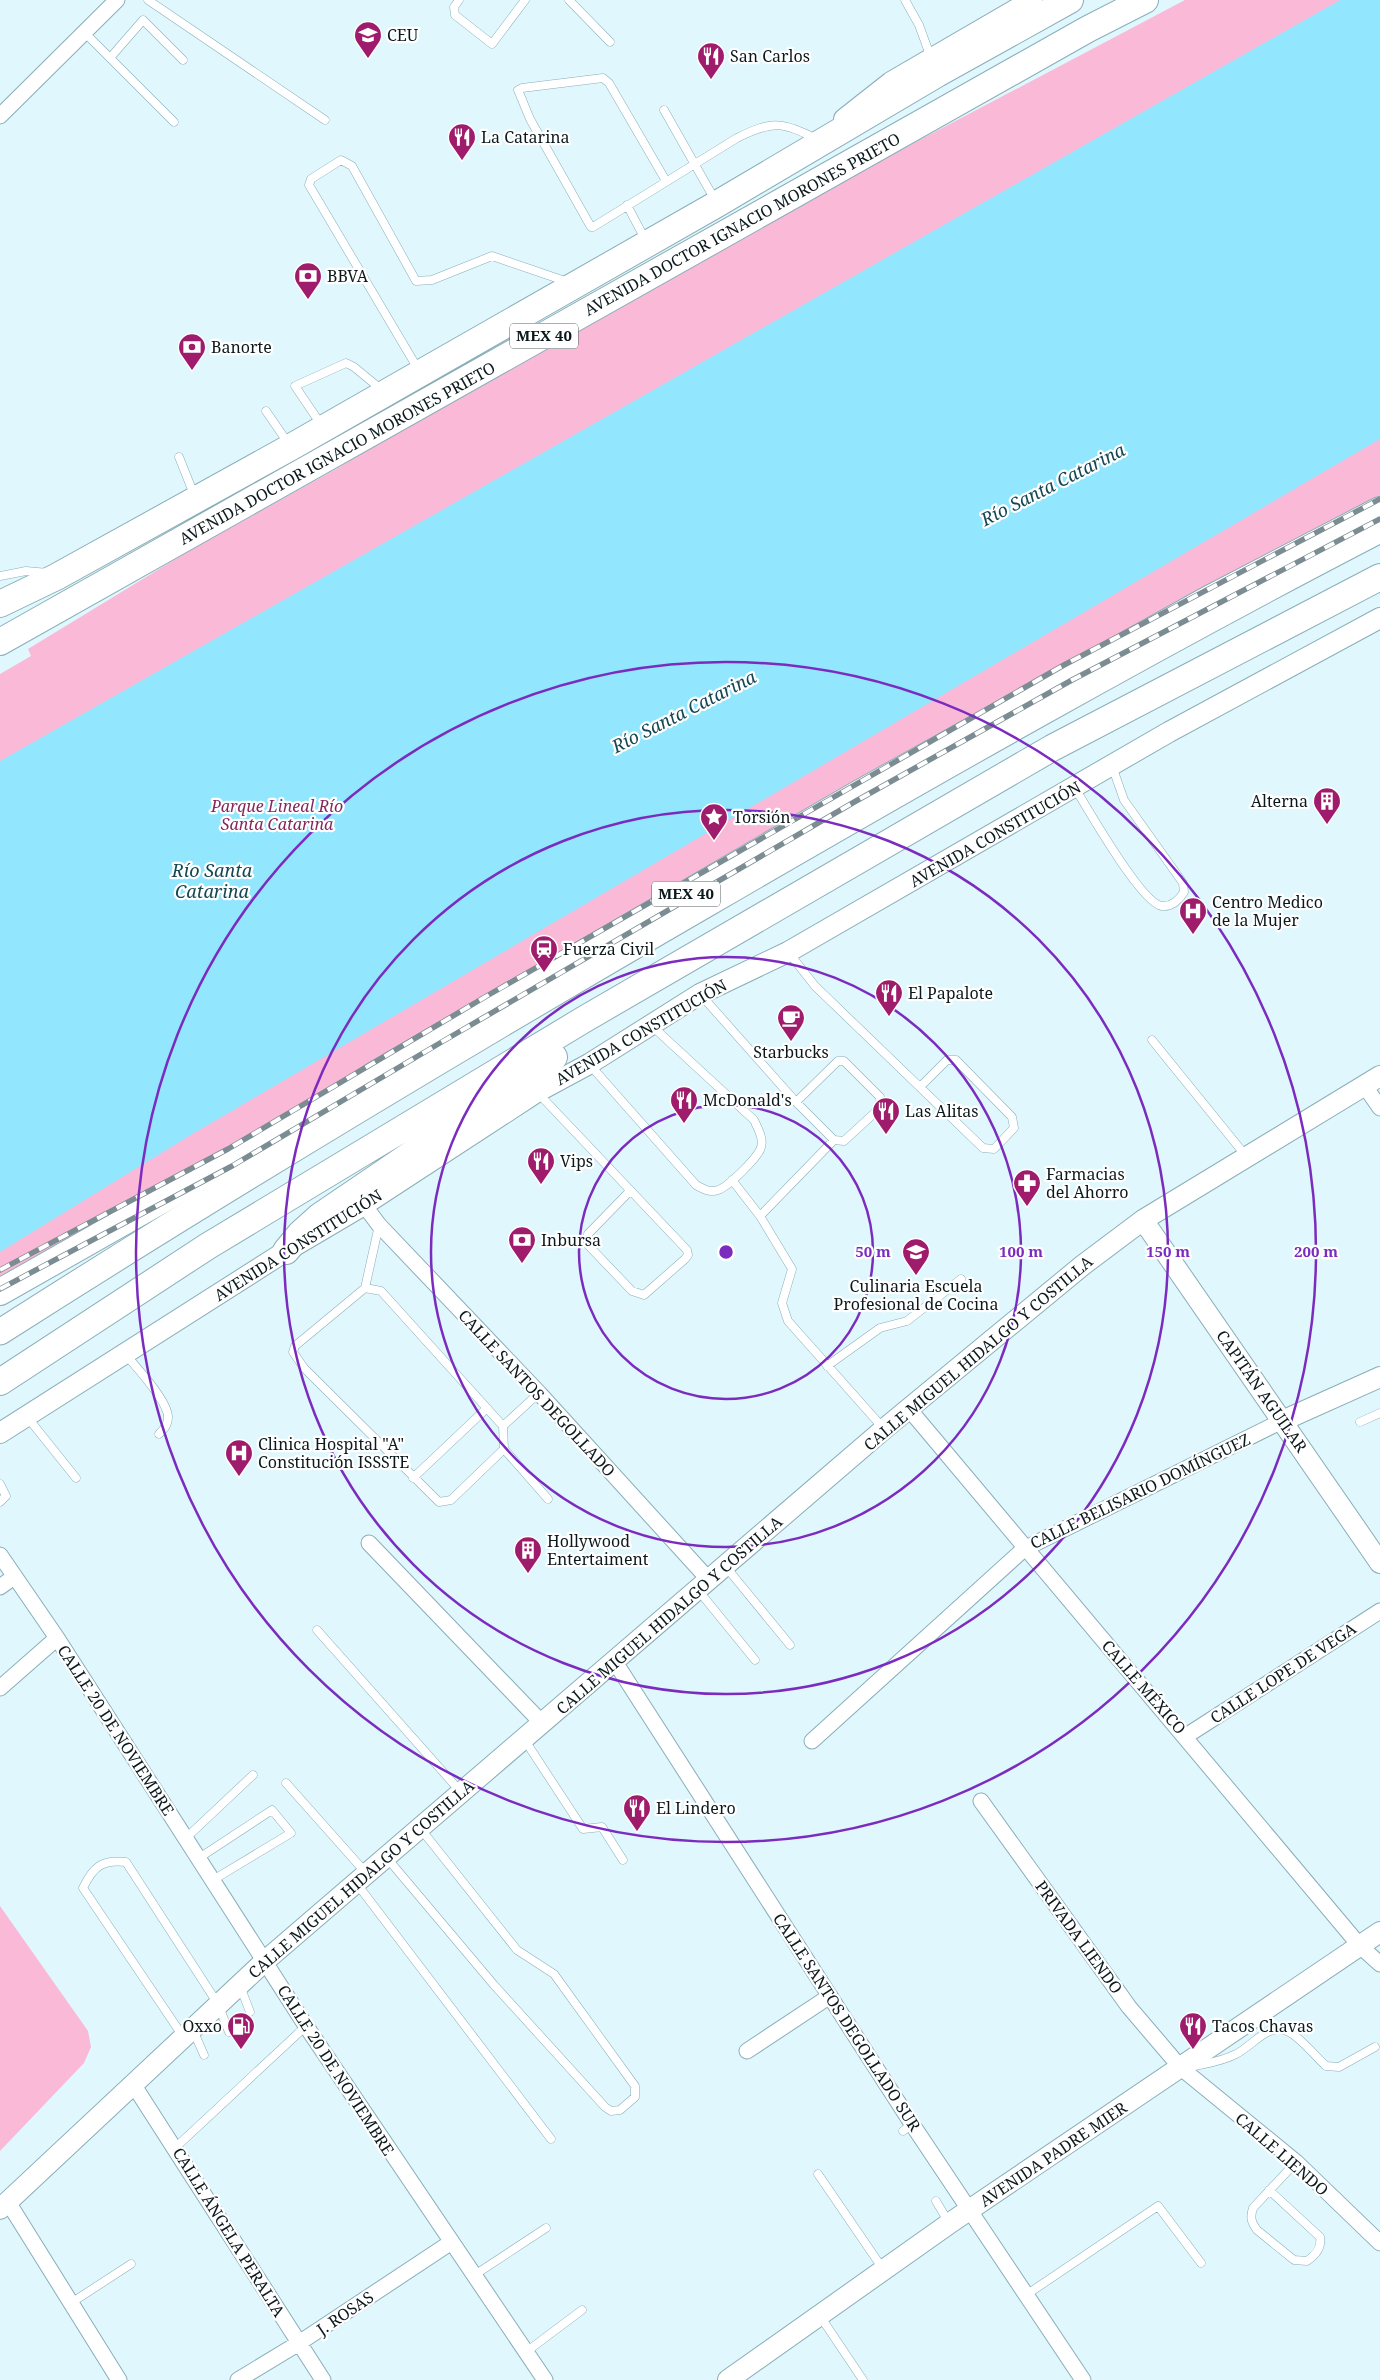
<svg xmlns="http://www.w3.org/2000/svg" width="1380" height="2380" viewBox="0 0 1380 2380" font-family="'Noto Serif',serif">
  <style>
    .green { fill: #f9b9d7 }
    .water { fill: #92e6fd }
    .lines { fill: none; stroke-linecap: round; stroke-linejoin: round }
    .service-casing { stroke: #89aeb8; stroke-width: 9 }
    .minor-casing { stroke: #89aeb8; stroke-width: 17 }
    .tertiary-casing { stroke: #89aeb8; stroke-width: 22 }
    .primary-casing { stroke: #89aeb8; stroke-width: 27 }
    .trunk-casing { stroke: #89aeb8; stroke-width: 28 }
    .service { stroke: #fff; stroke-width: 8 }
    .minor { stroke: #fff; stroke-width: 15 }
    .tertiary { stroke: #fff; stroke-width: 20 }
    .primary { stroke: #fff; stroke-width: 25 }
    .trunk { stroke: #fff; stroke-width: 26 }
    .rail-casing { stroke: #7b8d92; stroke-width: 5.5 }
    .rail { stroke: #fff; stroke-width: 4; stroke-dasharray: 11; stroke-linecap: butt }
    .ring { fill: none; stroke: #7b2cbf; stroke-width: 2.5 }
    .labels { text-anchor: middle; stroke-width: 4.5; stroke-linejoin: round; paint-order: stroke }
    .shield { fill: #fff; stroke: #545e61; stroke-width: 1 }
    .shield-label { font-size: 15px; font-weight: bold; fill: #0b191d }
    .poi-label { font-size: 16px; fill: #0b191d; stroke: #fff; text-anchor: start }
    .street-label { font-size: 16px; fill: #0b191d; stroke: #fff }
    .park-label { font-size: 16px; font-style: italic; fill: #85275d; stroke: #fff }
    .water-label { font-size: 18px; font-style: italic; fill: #144753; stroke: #fff }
    .centre { fill: #7b2cbf; stroke: #fff; stroke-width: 2.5 }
    .ring-label { font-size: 15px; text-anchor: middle; font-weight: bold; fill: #7b2cbf; stroke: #fff; stroke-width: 4.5; stroke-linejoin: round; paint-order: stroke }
  </style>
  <rect width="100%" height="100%" fill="#e0f7fd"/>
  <path class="green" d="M1185 0H1380V508L0 1284V674L31 656 28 649 192 549 338 468 405 425 840 182Z
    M0 1906 88 2031 91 2047 84 2063 0 2151Z"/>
  <path class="water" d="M1340 0H1380V439L189 1136 0 1252V761Z"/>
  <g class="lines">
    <g class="service-casing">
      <path id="service" d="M148 0 325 120
        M459 0 454 7 455 15 492 44 525 0
        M569 0 610 42
        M905 0 919 25 931 58
        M84 32 174 122
        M110 58 143 20 183 60
        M664 110 715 200
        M666 181 609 83 603 78 522 88 518 90 530 119 591 227H593L737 138C773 120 782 122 817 139
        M627 205 646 241
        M418 369 309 185 311 179 341 160 352 166 416 281 432 280 492 256 568 282
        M266 411 288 443
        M322 426 295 386 346 363 354 367 382 390
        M179 457 195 497
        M0 576 26 571 48 573
        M1075 788C1087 808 1142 904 1162 906 1172 907 1180 899 1184 892L1183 883 1124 800 1112 766
        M789 953 815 986 983 1148 994 1149 1014 1128 1012 1117 956 1060H947L921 1086
        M701 995 796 1102 834 1140 844 1141 881 1107 880 1097 844 1061H838L796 1102
        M1152 1040 1246 1156
        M590 1065 696 1185C703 1189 710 1193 718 1190 728 1187 755 1160 760 1150 765 1140 758 1129 754 1120L652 1026
        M537 1092 687 1250 688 1255 685 1259 644 1295 632 1291 588 1245V1234L630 1191
        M834 1140 760 1216 792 1269 782 1303 788 1321 884 1429
        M732 1180 760 1216
        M365 1288 379 1225
        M126 1355C137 1368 168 1401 168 1417 168 1425 164 1429 159 1434
        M827 1366 880 1328 907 1321 961 1279
        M28 1418 76 1478
        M1360 1422 1380 1413
        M503 1426 539 1393
        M504 1449 451 1500 439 1502 304 1368 293 1352 295 1346 365 1288 381 1291 503 1426 504 1449 548 1499
        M413 1478 487 1408
        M0 1484 6 1496 0 1502
        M726 1567 790 1645
        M698 1590 755 1660
        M317 1630 460 1791
        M524 1739 583 1829 602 1827 623 1860
        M286 1783 366 1873
        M186 1838 253 1775
        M199 1858 272 1810 291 1833 213 1880
        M387 1858 494 1985 605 2107 611 2111 620 2110 635 2097V2086L554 1974 517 1950 420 1828
        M357 1884 551 2139
        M240 1986 250 2012
        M193 2030 204 2055
        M182 2035 83 1888C93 1867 102 1859 126 1862L218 2004 229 2032
        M1195 2066C1209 2063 1223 2061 1236 2054 1253 2046 1268 2021 1289 2032 1301 2038 1316 2057 1326 2066L1339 2067 1375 2047
        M903 2131 912 2124
        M176 2147 306 2026
        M818 2174 883 2269
        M1269 2190 1320 2237C1322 2248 1316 2255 1307 2261L1294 2260 1257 2230C1251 2222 1250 2217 1253 2208L1296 2162
        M936 2201 949 2223
        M473 2276 546 2228
        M1026 2295 1158 2206 1201 2263
        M71 2303 131 2264
        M820 2316 863 2380
        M526 2352 582 2310"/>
    </g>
    <g class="minor-casing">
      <path id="minor" d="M0 116 117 0
        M1364 1085 1380 1108
        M364 1205 379 1225 539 1393 710 1581
        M909 1409 1360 1946 1380 1964
        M369 1543 542 1723
        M0 1555 57 1638 306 2026 545 2380
        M0 1587 14 1577
        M615 1662 912 2124 1083 2380
        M0 1688 57 1638
        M1186 1736 1380 1611
        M812 1741 1024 1549 1282 1421
        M981 1801 1129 2007 1181 2068 1296 2162 1380 2243
        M747 2051 830 1996
        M133 2084 323 2380
        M8 2202 119 2380
        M238 2380 299 2343 450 2243"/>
    </g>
    <g class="tertiary-casing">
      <path id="tertiary" d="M844 119 891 82 1032 0
        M1143 1220 1380 1563
        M1282 1421 1380 1377
        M0 1433 286 1251 364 1205 537 1092 589 1064 700 994 788 952 1169 732 1380 618
        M0 2209 265 1961 884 1429 1083 1265 1143 1220 1380 1076
        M728 2380 950 2223 1380 1932"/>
    </g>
    <g class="primary-casing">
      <path id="primary" d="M0 1332C232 1184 469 1042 707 904 929 775 1152 648 1380 530"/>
    </g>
    <g class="trunk-casing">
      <path id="trunk" d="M0 604 56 577 291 447 717 204 937 74 1070 0
        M0 642 1088 29 1145 0
        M286 1251 300 1234 320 1216 554 1057
        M0 1292 310 1116 376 1074 858 794 1207 600 1380 510
        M0 1382 208 1246 583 1020 1052 748 1380 577"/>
    </g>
    <use href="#service" class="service"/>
    <use href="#minor" class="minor"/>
    <use href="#tertiary" class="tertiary"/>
    <use href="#primary" class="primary"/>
    <use href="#trunk" class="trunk"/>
    <g class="rail-casing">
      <path id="rail" d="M0 1270 228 1149 485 997 1064 665 1380 499
        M0 1289 232 1166 445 1040 856 801 1072 680 1380 519"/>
    </g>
    <use href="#rail" class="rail"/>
  </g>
  <g class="ring">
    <circle cx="726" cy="1252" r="147"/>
    <circle cx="726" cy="1252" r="295"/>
    <circle cx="726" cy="1252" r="442"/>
    <circle cx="726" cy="1252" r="590"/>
  </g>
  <defs>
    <g id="university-pin" transform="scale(1.4375)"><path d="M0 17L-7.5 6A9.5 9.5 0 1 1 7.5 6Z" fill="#9f1c6c" stroke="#fff"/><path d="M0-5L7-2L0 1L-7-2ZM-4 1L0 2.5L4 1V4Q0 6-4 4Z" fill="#fff"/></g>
    <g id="restaurant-pin" transform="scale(1.4375)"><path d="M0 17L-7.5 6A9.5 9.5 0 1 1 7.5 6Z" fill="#9f1c6c" stroke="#fff"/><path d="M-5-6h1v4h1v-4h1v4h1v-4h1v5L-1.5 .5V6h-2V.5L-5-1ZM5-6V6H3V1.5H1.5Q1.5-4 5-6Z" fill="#fff"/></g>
    <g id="bank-pin" transform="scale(1.4375)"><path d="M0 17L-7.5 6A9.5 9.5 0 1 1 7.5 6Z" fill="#9f1c6c" stroke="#fff"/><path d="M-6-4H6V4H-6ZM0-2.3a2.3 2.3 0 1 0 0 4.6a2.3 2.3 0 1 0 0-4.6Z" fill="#fff"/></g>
    <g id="building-pin" transform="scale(1.4375)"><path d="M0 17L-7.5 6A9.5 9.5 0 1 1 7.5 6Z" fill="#9f1c6c" stroke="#fff"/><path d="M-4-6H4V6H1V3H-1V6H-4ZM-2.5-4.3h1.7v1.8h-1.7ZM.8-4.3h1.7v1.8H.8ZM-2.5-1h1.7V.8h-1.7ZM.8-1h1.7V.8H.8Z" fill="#fff"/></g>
    <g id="sight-pin" transform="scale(1.4375)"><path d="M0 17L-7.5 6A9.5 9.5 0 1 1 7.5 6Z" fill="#9f1c6c" stroke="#fff"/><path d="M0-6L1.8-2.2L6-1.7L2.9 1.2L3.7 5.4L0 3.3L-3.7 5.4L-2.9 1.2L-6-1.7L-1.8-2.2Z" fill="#fff"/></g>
    <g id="hospital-pin" transform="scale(1.4375)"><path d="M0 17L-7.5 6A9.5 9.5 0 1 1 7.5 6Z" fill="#9f1c6c" stroke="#fff"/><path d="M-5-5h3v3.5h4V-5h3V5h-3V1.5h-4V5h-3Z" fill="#fff"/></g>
    <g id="station-pin" transform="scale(1.4375)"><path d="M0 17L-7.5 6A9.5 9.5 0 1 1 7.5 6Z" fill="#9f1c6c" stroke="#fff"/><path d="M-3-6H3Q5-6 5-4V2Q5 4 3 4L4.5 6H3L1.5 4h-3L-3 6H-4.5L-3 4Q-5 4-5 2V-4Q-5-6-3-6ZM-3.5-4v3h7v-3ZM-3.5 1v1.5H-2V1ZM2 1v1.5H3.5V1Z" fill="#fff"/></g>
    <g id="cafe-pin" transform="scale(1.4375)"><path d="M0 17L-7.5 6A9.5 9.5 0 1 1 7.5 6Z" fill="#9f1c6c" stroke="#fff"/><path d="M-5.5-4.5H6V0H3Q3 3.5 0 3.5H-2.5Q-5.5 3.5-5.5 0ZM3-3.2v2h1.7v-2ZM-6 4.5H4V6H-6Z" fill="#fff"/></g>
    <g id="pharmacy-pin" transform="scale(1.4375)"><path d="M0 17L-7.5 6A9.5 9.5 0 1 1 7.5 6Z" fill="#9f1c6c" stroke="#fff"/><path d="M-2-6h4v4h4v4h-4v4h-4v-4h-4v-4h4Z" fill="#fff"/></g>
    <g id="school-pin" transform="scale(1.4375)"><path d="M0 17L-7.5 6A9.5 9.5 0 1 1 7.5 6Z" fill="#9f1c6c" stroke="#fff"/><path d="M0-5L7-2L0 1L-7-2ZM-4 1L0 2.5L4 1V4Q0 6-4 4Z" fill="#fff"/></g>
    <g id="fuel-pin" transform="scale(1.4375)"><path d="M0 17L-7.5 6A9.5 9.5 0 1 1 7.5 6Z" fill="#9f1c6c" stroke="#fff"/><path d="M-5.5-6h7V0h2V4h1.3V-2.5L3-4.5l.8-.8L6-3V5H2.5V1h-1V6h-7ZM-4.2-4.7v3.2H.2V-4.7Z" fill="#fff"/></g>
  </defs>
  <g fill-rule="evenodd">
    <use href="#university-pin" x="368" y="35"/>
    <use href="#restaurant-pin" x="711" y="56"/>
    <use href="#restaurant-pin" x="462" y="137"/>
    <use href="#bank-pin" x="308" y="276"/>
    <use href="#bank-pin" x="192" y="347"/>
    <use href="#building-pin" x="1327" y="801"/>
    <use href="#sight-pin" x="714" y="817"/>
    <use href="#hospital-pin" x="1193" y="911"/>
    <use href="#station-pin" x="544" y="949"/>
    <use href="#restaurant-pin" x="889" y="993"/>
    <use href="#cafe-pin" x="791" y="1018"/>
    <use href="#restaurant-pin" x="684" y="1100"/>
    <use href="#restaurant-pin" x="886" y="1111"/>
    <use href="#restaurant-pin" x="541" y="1161"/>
    <use href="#pharmacy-pin" x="1027" y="1183"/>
    <use href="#bank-pin" x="522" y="1240"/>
    <use href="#school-pin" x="916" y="1252"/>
    <use href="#hospital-pin" x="239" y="1453"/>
    <use href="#building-pin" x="528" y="1550"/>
    <use href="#restaurant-pin" x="637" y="1808"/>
    <use href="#fuel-pin" x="241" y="2026"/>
    <use href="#restaurant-pin" x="1193" y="2026"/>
  </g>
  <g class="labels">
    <g class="shield">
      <rect x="510" y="323.5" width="68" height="25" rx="4"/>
      <rect x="652" y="881.5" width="68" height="25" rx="4"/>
    </g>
    <g class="shield-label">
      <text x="544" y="341">MEX 40</text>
      <text x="686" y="899">MEX 40</text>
    </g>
    <g class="poi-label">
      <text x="387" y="41">CEU</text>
      <text x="730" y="62">San Carlos</text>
      <text x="481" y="143">La Catarina</text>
      <text x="327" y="282">BBVA</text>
      <text x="211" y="353">Banorte</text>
      <text x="1308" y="807" text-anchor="end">Alterna</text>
      <text x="733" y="823">Torsión</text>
      <text x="1212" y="908">Centro Medico<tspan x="1212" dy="18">de la Mujer</tspan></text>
      <text x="563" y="955">Fuerza Civil</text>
      <text x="908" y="999">El Papalote</text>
      <text x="791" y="1058" text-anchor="middle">Starbucks</text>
      <text x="703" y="1106">McDonald's</text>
      <text x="905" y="1117">Las Alitas</text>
      <text x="560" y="1167">Vips</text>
      <text x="1046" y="1180">Farmacias<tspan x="1046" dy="18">del Ahorro</tspan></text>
      <text x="541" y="1246">Inbursa</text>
      <text x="916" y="1292" text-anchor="middle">Culinaria Escuela<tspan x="916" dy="18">Profesional de Cocina</tspan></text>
      <text x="258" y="1450">Clinica Hospital "A"<tspan x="258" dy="18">Constitución ISSSTE</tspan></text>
      <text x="547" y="1547">Hollywood<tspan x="547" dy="18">Entertaiment</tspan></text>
      <text x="656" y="1814">El Lindero</text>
      <text x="222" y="2032" text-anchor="end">Oxxo</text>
      <text x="1212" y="2032">Tacos Chavas</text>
    </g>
    <g class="street-label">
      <text transform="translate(742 224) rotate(-29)" y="6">AVENIDA DOCTOR IGNACIO MORONES PRIETO</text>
      <text transform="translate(337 453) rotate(-29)" y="6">AVENIDA DOCTOR IGNACIO MORONES PRIETO</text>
      <text transform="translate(995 834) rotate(-30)" y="6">AVENIDA CONSTITUCIÓN</text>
      <text transform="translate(641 1032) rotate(-30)" y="6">AVENIDA CONSTITUCIÓN</text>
      <text transform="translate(298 1245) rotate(-32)" y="6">AVENIDA CONSTITUCIÓN</text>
      <text transform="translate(978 1353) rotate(-40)" y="6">CALLE MIGUEL HIDALGO Y COSTILLA</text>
      <text transform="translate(1262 1391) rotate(55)" y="6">CAPITÁN AGUILAR</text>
      <text transform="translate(537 1393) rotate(47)" y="6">CALLE SANTOS DEGOLLADO</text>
      <text transform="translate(1140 1491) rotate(-26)" y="6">CALLE BELISARIO DOMÍNGUEZ</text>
      <text transform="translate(669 1615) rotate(-41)" y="6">CALLE MIGUEL HIDALGO Y COSTILLA</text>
      <text transform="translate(1283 1673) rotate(-33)" y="6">CALLE LOPE DE VEGA</text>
      <text transform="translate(1144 1687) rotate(49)" y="6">CALLE MÉXICO</text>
      <text transform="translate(116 1730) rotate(57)" y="6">CALLE 20 DE NOVIEMBRE</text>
      <text transform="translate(361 1879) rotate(-41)" y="6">CALLE MIGUEL HIDALGO Y COSTILLA</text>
      <text transform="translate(1079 1937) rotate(54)" y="6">PRIVADA LIENDO</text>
      <text transform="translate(847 2022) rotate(57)" y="6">CALLE SANTOS DEGOLLADO SUR</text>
      <text transform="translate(336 2070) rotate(57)" y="6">CALLE 20 DE NOVIEMBRE</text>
      <text transform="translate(1053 2154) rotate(-34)" y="6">AVENIDA PADRE MIER</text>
      <text transform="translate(1282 2154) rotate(41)" y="6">CALLE LIENDO</text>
      <text transform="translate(229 2232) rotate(58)" y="6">CALLE ÁNGELA PERALTA</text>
      <text transform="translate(345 2313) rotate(-34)" y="6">J. ROSAS</text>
    </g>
    <g class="park-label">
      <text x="277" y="812">Parque Lineal Río<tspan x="277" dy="18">Santa Catarina</tspan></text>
    </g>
    <g class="water-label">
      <text transform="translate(1053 485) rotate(-27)" y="6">Río Santa Catarina</text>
      <text transform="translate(684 712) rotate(-27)" y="6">Río Santa Catarina</text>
      <text x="212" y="877">Río Santa<tspan x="212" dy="21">Catarina</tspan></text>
    </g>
  </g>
  <circle cx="726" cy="1252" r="8" class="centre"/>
  <g class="ring-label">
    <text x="873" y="1257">50 m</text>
    <text x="1021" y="1257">100 m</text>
    <text x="1168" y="1257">150 m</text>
    <text x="1316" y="1257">200 m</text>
  </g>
</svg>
